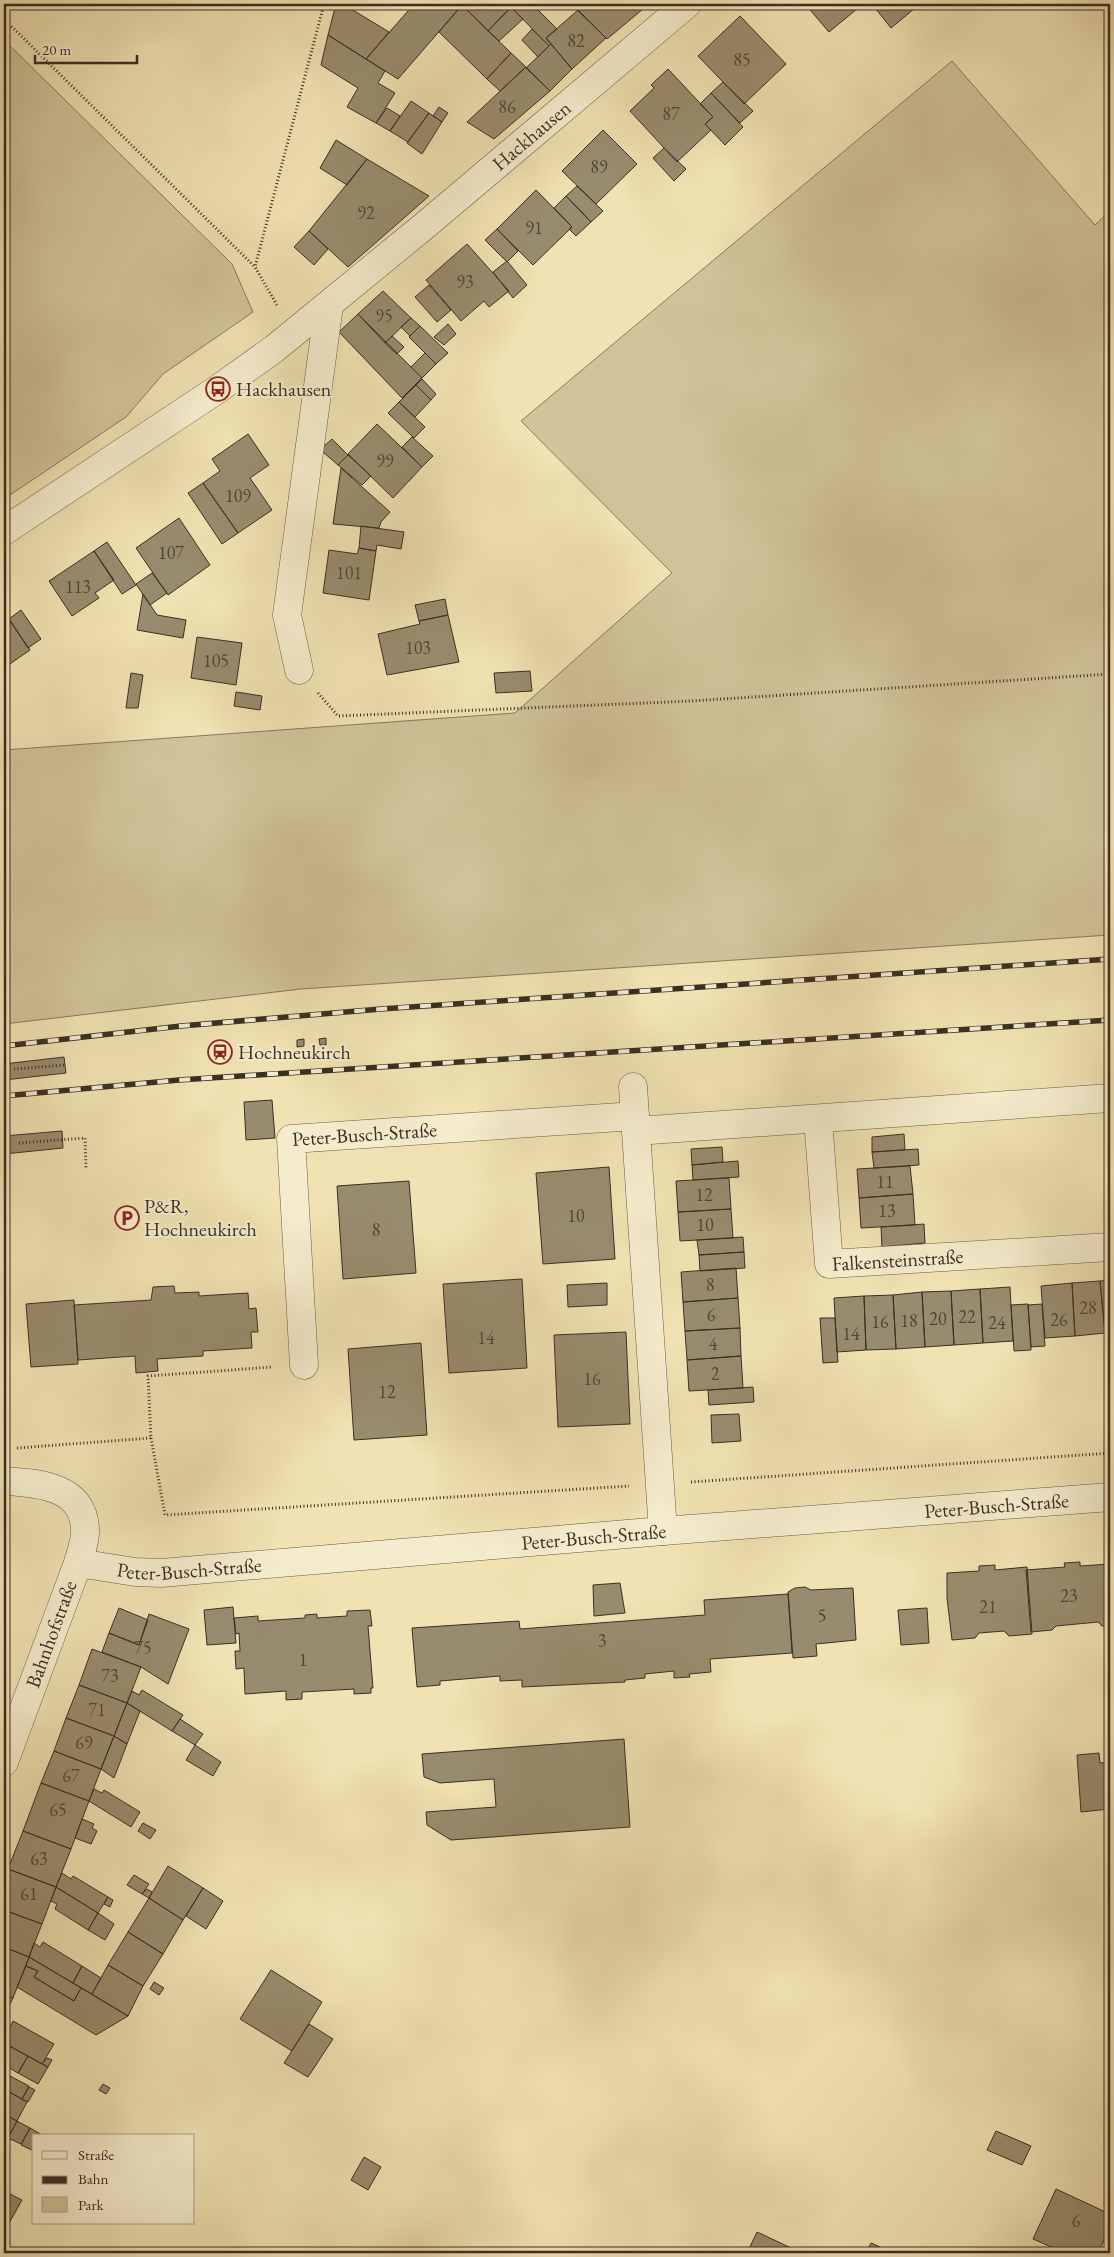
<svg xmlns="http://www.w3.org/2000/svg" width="1114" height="2257" viewBox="0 0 1114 2257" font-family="'EB Garamond',serif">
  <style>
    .green { fill: #d1c49a; stroke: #857a60 }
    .building { fill: #988c6e; stroke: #392f25 }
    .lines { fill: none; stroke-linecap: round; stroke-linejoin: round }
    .minor-casing { stroke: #675c48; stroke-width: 29 }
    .path { stroke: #392f25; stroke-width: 3; stroke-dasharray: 1 2.5; stroke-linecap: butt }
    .minor { stroke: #f5eccd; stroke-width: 28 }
    .rail-casing { stroke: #392f25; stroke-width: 5.5 }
    .rail { stroke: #f5eccd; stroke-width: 4; stroke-dasharray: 11; stroke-linecap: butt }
    .labels { text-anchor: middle; stroke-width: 4; stroke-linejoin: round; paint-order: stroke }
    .number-label { font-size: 18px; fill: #514637 }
    .street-label { font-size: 20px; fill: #392f25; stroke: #f5eccd }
    .poi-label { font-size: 20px; fill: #392f25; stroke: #f5eccd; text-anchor: start }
  </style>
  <rect width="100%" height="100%" fill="#f0e2b2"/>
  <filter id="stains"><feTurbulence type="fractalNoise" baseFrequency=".004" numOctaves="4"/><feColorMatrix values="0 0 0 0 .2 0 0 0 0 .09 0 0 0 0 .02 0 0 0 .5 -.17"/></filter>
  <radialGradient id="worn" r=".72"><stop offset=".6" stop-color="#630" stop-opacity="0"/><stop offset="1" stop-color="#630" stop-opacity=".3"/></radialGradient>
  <path class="green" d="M4 40 232 264 253 312 163 374 126 417 4 499Z
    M952 61 1095 225 1110 211V935L301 989 4 1024V750L515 713 672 573 521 421Z"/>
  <path class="building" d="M336 4H343L389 32 366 59 328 35Z
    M414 4 462 5 398 79 366 59Z
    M461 4H508L511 7 488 31Z
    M508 4H539L535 7 557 29 546 38 551 44 549 46Z
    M571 4H649L607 39Z
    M805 4H863L829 32Z
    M872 4H920L891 28Z
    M462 5 511 53 487 79 439 32Z
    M511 7 523 19 499 41 488 31Z
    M578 10 606 38 572 69 546 38Z
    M740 16 786 64 744 104 698 56Z
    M532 29 549 46 538 57 522 40Z
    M328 35 385 71 378 83 395 93 376 123 347 107 358 88 321 65Z
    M551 44 572 69 550 91 526 68Z
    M511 53 526 67 500 91 487 79Z
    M526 67 550 91 494 139 467 122Z
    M668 69 713 117 705 124 711 130 677 162 630 111 654 88 651 85Z
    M723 82 753 111 740 123 711 93Z
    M711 93 743 127 725 145 705 124 713 117 700 104Z
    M411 101 429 113 408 142 390 131Z
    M439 107 448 113 442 122 433 116Z
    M387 108 400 116 390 131 376 123Z
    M429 113 442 122 422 154 407 143Z
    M603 130 637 164 596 204 562 171Z
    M336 140 367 159 347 185 320 168Z
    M664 148 686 169 674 181 653 158Z
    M367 159 429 196 348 267 309 231Z
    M577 186 603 211 591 222 566 196Z
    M536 190 572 227 533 265 497 229Z
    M566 196 591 222 576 236 569 229 572 227 554 208Z
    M497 229 518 251 507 262 485 240Z
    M309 231 328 249 314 265 294 247Z
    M467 244 509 291 489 307 484 301 461 321 426 280Z
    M507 261 527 285 513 298 493 272Z
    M429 285 451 310 437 322 415 297Z
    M383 291 411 318 385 343 358 314Z
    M358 314 422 378 402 398 339 332Z
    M411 318 420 326 410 336 401 327Z
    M448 324 456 334 444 345 434 337Z
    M420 326 448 353 436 364 409 337Z
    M392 336 404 347 397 354 385 343Z
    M425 353 436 364 422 378 411 367Z
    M422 379 436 394 431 400 416 385Z
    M416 385 431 400 415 417 399 402Z
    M399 402 425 427 414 438 388 413Z
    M377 424 422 467 393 498 348 454Z
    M248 434 269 465 250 478 272 510 238 533 203 483 220 471 212 459Z
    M412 437 433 456 422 467 402 447Z
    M332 439 348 455 338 465 323 452V447Z
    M348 455 371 476 362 485 338 465Z
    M341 468 390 512 381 522 379 528 333 524Z
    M203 483 238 533 222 544 188 493Z
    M179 518 210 565 168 595 136 548Z
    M361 526 404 532 401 549 377 545 376 551 359 548Z
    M107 542 136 585 122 594 94 551Z
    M359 548 376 551 369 600 323 593 329 550 357 554Z
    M94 551 114 580 95 593 99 598 72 616 49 581Z
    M152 573 167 593 150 605 136 584Z
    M143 594 157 615 186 620 183 638 137 630Z
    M445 599 448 615 419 621 415 605Z
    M21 610 41 639 28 648 9 619Z
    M4 612 30 650 4 668Z
    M448 615 459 662 387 675 378 634 420 624 419 621Z
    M197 637 242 643 236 685 191 678Z
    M530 671 532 691 496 693 494 673Z
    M131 673 143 675 138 708H126Z
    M236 692 262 696 260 710 234 706Z
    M326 1038V1045H320L319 1039Z
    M304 1039V1046L297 1047V1040Z
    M64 1057 66 1073 4 1080V1064Z
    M272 1100 275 1138 246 1140 244 1102Z
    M62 1131 63 1148 4 1154V1136Z
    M904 1134 905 1150 872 1152V1137Z
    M722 1147 723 1162 692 1165 691 1149Z
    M918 1149 919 1165 874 1168 872 1152Z
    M738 1161 739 1177 693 1180 692 1165Z
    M910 1166 913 1194 859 1198 857 1169Z
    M609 1167 615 1259 543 1264 536 1173Z
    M729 1178 731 1209 678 1212 676 1181Z
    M409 1181 416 1273 343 1279 337 1186Z
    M913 1194 915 1225 861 1228 859 1198Z
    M731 1209 733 1238 680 1241 678 1212Z
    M924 1224 925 1243 882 1247 881 1227Z
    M743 1237 744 1252 699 1255 697 1240Z
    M744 1252 745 1268 700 1271 699 1255Z
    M736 1268 738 1298 683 1302 681 1272Z
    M522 1279 527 1368 449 1373 443 1284Z
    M1110 1280V1333H1105L1100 1281Z
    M1100 1281 1105 1333 1075 1336 1072 1283Z
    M607 1283V1305L568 1307 567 1285Z
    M1072 1283 1075 1336 1045 1338 1041 1286Z
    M174 1286 175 1293 199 1292V1296L248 1293 249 1309 256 1308 258 1332H251L252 1348 203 1351V1356L157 1359 158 1371 136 1373 135 1356 78 1360 74 1305 151 1300 153 1287Z
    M1010 1287 1013 1341 983 1343 980 1289Z
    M980 1289 983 1343 954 1345 951 1291Z
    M951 1291 954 1345 925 1347 922 1292Z
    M922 1292 925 1347 896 1349 893 1295Z
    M893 1295 896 1349 866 1350 864 1296Z
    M864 1296 866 1350 837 1352 834 1298Z
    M738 1298 740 1328 685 1331 683 1302Z
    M74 1300 78 1364 31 1367 26 1304Z
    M1028 1304 1031 1350 1014 1351 1011 1305Z
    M1042 1304 1045 1346 1031 1347 1028 1305Z
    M820 1318H835L838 1362 823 1363Z
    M740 1328 741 1356 687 1360 685 1331Z
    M626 1332 630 1424 558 1427 554 1335Z
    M421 1343 427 1435 354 1440 348 1349Z
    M741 1356 743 1388 689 1391 687 1360Z
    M753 1387 754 1402 709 1405 708 1390Z
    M739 1414 741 1441 712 1443 711 1415Z
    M1080 1562V1566L1110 1564V1626H1102L1098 1622 1056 1626 1052 1630 1031 1632 1026 1570 1065 1567 1064 1563Z
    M995 1565V1570L1027 1567 1032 1634 1009 1636 1004 1631 979 1633 975 1638 952 1640 947 1598V1573L979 1571V1566Z
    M620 1583 625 1613 594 1616 593 1585Z
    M805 1587 811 1590 853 1588 856 1640 816 1644 817 1656 793 1658 788 1592 795 1588Z
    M788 1594 792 1653 710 1659 711 1672 689 1674 690 1677 674 1678V1671L645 1674V1678L625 1680V1682L522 1687V1680L500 1681V1676L440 1681V1685L417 1687 412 1628 519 1621 520 1629 705 1615 704 1600Z
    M233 1607 236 1643 207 1645 204 1610Z
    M119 1608 148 1620 139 1645 109 1633Z
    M927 1608 929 1643 901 1645 898 1610Z
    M370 1610 372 1626H368L373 1688H371V1693L354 1694V1689L302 1692V1699L286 1700V1691L245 1694 244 1668 236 1669 235 1651H240L239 1633 236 1634 234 1618 258 1616V1621L305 1618V1615L317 1614V1618L347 1616V1611Z
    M149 1614 189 1629 168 1684 141 1667 102 1652 109 1633 139 1645Z
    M92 1649 141 1667 127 1703 79 1685Z
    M79 1685 127 1703 114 1736 66 1718Z
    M142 1690 183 1715 172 1731 127 1703 132 1691 139 1695Z
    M127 1703 140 1711 127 1744 114 1736Z
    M66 1718 114 1736 101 1769 54 1751Z
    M180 1719 203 1734 195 1745 172 1731Z
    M114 1736 127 1744 114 1778 101 1769Z
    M624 1739 630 1827 451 1840 427 1825 426 1812 496 1807 494 1779 440 1783 424 1777 422 1754Z
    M195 1745 221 1762 213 1776 186 1760Z
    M54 1751 101 1769 89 1801 41 1783Z
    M1099 1753 1100 1763 1110 1762V1809L1081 1812 1077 1755Z
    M41 1783 89 1801 71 1849 23 1831Z
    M94 1789 102 1793 104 1790 140 1812 131 1827 89 1801Z
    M82 1819 94 1824 92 1828 97 1831 91 1844 75 1838Z
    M143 1823 156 1830 150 1839 138 1831Z
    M23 1831 71 1849 56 1887 8 1869Z
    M168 1866 203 1888 183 1920 149 1898Z
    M8 1869 56 1887 42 1924 4 1910V1879Z
    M62 1873 71 1879 73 1876 108 1897 98 1913 56 1887Z
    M134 1875 149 1884 142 1894 127 1885Z
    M56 1887 98 1913 88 1930 55 1909 57 1904 51 1901Z
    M203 1888 223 1901 206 1929 186 1916Z
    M147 1889 152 1892 149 1898 142 1894Z
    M108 1897 113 1900 110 1907 104 1904Z
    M149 1898 183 1920 163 1954 128 1932Z
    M4 1910 42 1924 29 1957 4 1947Z
    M98 1913 114 1924 105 1940 88 1930Z
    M128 1932 163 1954 143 1986 108 1965Z
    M43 1942 82 1966 73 1983 29 1957 34 1943 40 1947Z
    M4 1947 29 1957 13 1998 4 1994Z
    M29 1957 81 1988 74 2001 34 1977 38 1971 26 1966Z
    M108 1965 143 1986 128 2016 92 1994Z
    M26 1966 38 1971 34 1977 74 2001 81 1988 128 2016 96 2035 17 1987Z
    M82 1966 101 1978 92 1994 73 1983Z
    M271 1970 322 2002 292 2051 240 2019Z
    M154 1982 164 1988 159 1995 150 1989Z
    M4 1994 13 1998 4 2016Z
    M13 2021 54 2044 42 2064 4 2043V2027L9 2030Z
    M309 2024 333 2039 308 2077 284 2063Z
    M4 2043 28 2056 18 2073 4 2065Z
    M28 2056 48 2067 38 2084 18 2073Z
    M47 2058 52 2060 48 2067 42 2064Z
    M10 2076 29 2086 22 2099 4 2089Z
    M103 2084 110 2088 106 2094 99 2090Z
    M29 2087 35 2090 28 2102 22 2099Z
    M4 2089 27 2102 17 2121 4 2114Z
    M8 2116 17 2121 8 2138 4 2135V2124Z
    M17 2121 30 2128 21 2144 8 2138Z
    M30 2128 44 2136H34V2151L21 2145Z
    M996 2131 1031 2146 1022 2165 987 2150Z
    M364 2157 381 2167 368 2190 351 2180Z
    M1056 2189 1110 2214V2227L1098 2253H1065L1033 2239Z
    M4 2191 22 2200 8 2225 4 2222Z
    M757 2232 802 2253H747Z
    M871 2243 889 2251 888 2253H866Z"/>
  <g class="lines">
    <g class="minor-casing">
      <g id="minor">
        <path id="s1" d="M4 531 218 389 274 349 423 227 687 4"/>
        <path d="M299 670 287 615 329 305"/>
        <path d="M633 1087 663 1531"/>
        <path id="s2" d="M818 1119 829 1264 1110 1247"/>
        <path d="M636 1131 1110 1098"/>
        <path id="s3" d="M304 1365 291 1139 635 1116"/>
        <path d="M4 1481C36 1483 83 1485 85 1529 86 1540 81 1552 78 1563L4 1762"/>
        <path id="s4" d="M78 1563 135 1572 161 1573 663 1531 1110 1497"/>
      </g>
    </g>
    <path class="path" d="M4 19 255 267
      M277 305 255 267 324 4
      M318 693 338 716 691 701 1110 674
      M14 1069 65 1065
      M19 1143 85 1138 86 1169
      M151 1438 165 1515 629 1486
      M17 1448 151 1438 148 1376 272 1367
      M691 1482 1110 1453"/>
    <use href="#minor" class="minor"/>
    <g class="rail-casing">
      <path id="rail" d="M4 1046 181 1026 381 1009 1110 959
        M4 1096 179 1080 1110 1020"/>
    </g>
    <use href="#rail" class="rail"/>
  </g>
  <defs>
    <g id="bus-ring" transform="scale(1.25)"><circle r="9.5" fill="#f5eccd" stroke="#8f2418" stroke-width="1.5"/><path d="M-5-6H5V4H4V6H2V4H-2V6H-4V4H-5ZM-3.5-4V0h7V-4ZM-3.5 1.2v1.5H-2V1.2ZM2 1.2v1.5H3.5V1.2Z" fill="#8f2418"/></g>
    <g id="station-ring" transform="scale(1.25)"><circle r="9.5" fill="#f5eccd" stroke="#8f2418" stroke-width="1.5"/><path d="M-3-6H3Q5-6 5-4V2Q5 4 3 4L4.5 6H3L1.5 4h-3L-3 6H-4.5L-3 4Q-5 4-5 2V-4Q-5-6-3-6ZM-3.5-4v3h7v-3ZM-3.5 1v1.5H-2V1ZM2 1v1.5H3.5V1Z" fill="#8f2418"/></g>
    <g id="parking-ring" transform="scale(1.25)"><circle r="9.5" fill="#f5eccd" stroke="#8f2418" stroke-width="1.5"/><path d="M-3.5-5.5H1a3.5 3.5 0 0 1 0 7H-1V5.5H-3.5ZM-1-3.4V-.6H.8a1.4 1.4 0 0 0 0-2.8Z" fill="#8f2418"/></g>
  </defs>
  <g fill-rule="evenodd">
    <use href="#bus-ring" x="218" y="389"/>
    <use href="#station-ring" x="220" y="1052"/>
    <use href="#parking-ring" x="127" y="1218"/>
  </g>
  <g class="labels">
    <g class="number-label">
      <text x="576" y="47">82</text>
      <text x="742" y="66">85</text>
      <text x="507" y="113">86</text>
      <text x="671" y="120">87</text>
      <text x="599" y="173">89</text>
      <text x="366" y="219">92</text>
      <text x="534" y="234">91</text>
      <text x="465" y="288">93</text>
      <text x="384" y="322">95</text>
      <text x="385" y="467">99</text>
      <text x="238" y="502">109</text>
      <text x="171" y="559">107</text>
      <text x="349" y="579">101</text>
      <text x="78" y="593">113</text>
      <text x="418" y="654">103</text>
      <text x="216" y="667">105</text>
      <text x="885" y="1188">11</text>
      <text x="704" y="1201">12</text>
      <text x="887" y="1217">13</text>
      <text x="576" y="1222">10</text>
      <text x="705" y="1231">10</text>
      <text x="376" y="1236">8</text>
      <text x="710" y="1291">8</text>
      <text x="1088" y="1314">28</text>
      <text x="711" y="1321">6</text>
      <text x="967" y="1323">22</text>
      <text x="938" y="1325">20</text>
      <text x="1059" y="1326">26</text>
      <text x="909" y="1327">18</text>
      <text x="880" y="1328">16</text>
      <text x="997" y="1329">24</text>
      <text x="851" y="1340">14</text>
      <text x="486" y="1344">14</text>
      <text x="713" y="1350">4</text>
      <text x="715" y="1380">2</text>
      <text x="592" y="1385">16</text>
      <text x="387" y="1398">12</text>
      <text x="1069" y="1602">23</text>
      <text x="988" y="1613">21</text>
      <text x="822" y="1622">5</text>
      <text x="602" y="1647">3</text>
      <text x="143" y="1654">75</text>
      <text x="303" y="1666">1</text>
      <text x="110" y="1682">73</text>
      <text x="97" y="1716">71</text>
      <text x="84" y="1749">69</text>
      <text x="71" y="1782">67</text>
      <text x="58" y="1816">65</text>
      <text x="39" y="1865">63</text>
      <text x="29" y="1900">61</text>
      <text x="1076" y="2227">6</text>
    </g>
    <g class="street-label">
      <text dy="7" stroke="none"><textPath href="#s1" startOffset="660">Hackhausen</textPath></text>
      <text dy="7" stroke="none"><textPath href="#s3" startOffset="300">Peter-Busch-Straße</textPath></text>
      <text dy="7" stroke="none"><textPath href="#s2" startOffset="214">Falkensteinstraße</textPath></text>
      <text dy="7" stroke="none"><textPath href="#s4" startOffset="922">Peter-Busch-Straße</textPath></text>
      <text dy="7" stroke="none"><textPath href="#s4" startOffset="518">Peter-Busch-Straße</textPath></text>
      <text dy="7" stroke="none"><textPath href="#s4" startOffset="112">Peter-Busch-Straße</textPath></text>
      <text transform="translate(51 1634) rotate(-70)" y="7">Bahnhofstraße</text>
    </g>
    <g class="poi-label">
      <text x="236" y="396">Hackhausen</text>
      <text x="238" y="1059">Hochneukirch</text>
      <text x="144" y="1213">P&amp;R,<tspan x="144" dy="23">Hochneukirch</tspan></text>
    </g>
  </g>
  <rect width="1114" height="2257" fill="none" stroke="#f0e2b2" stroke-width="20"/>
  <rect x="5" y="5" width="1104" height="2247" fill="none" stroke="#392f25" stroke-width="2.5"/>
  <rect x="10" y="10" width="1094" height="2237" fill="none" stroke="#392f25"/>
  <rect x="32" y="2134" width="162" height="90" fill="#f5eccd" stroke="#aaa08a"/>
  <rect x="42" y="2151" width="25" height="8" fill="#f5eccd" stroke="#aaa08a"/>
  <text x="78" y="2160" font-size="15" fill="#392f25">Straße</text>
  <rect x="42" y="2176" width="25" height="8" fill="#392f25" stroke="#aaa08a"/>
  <text x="78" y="2184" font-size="15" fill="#392f25">Bahn</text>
  <rect x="42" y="2197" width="25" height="15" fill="#d1c49a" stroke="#aaa08a"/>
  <text x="78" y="2210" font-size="15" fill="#392f25">Park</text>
  <path d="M35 55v8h102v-8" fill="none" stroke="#392f25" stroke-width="2.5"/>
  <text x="42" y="55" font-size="15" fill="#392f25" stroke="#f5eccd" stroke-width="4" paint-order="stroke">20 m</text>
  <rect width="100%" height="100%" filter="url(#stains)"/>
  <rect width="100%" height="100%" fill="url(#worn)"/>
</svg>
